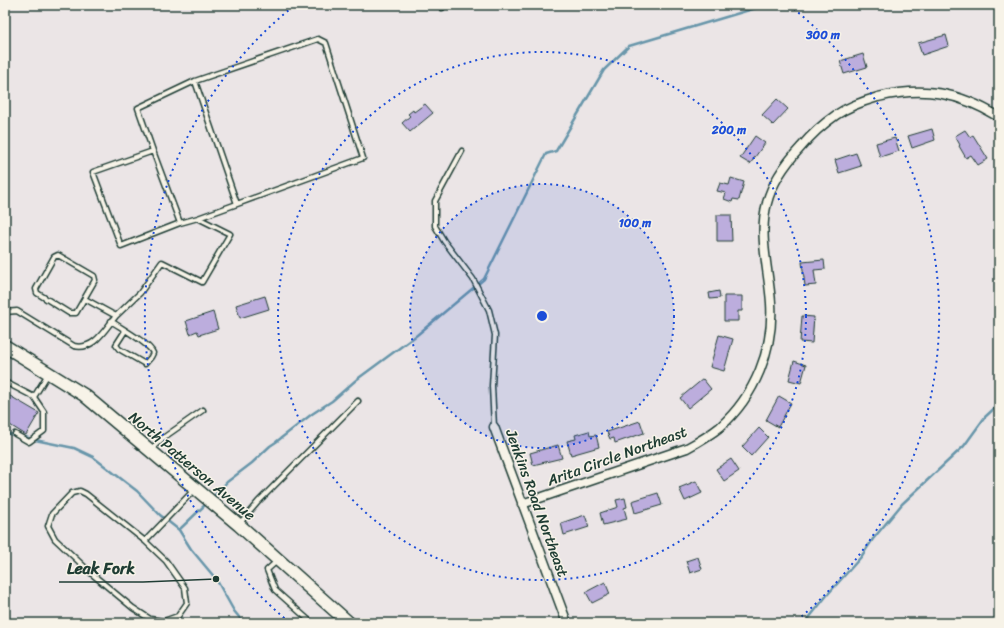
<svg xmlns="http://www.w3.org/2000/svg" width="1004" height="628" viewBox="0 0 1004 628" font-family="Sriracha,sans-serif">
  <style>
    .lines { fill: none; stroke-linecap: round; stroke-linejoin: round }
    .stream { stroke: #6896aa; stroke-width: 2.5 }
    .building { fill: #bcaddd; stroke: #1f3d34 }
    .service-casing { stroke: #1f3d34; stroke-width: 7 }
    .minor-casing { stroke: #1f3d34; stroke-width: 11 }
    .secondary-casing { stroke: #1f3d34; stroke-width: 15 }
    .service { stroke: #f7f3e8; stroke-width: 4 }
    .minor { stroke: #f7f3e8; stroke-width: 8 }
    .secondary { stroke: #f7f3e8; stroke-width: 12 }
    .ring { fill: none; stroke: #1d4ed8; stroke-width: 2; stroke-dasharray: 2 4 }
    .labels { text-anchor: middle; stroke-width: 3; stroke-linejoin: round; paint-order: stroke }
    .street-label { font-size: 15px; fill: #1f3d34; stroke: #f7f3e8 }
    .centre { fill: #1d4ed8; stroke: #f7f3e8; stroke-width: 2 }
    .ring-label { font-size: 12px; text-anchor: middle; font-weight: bold; fill: #1d4ed8; stroke: #f7f3e8; stroke-width: 3; stroke-linejoin: round; paint-order: stroke }
    .leader { fill: none; stroke: #1f3d34; stroke-width: 1.5 }
    .callout-dot { fill: #1f3d34; stroke: #f7f3e8; stroke-width: 1.5 }
    .callout-label { font-size: 16px; text-anchor: middle; font-weight: bold; fill: #1f3d34; stroke: #f7f3e8; stroke-width: 3; stroke-linejoin: round; paint-order: stroke }
  </style>
  <rect width="100%" height="100%" fill="#ebe5e6"/>
  <filter id="ink" filterUnits="userSpaceOnUse"><feTurbulence type="fractalNoise" baseFrequency=".025" numOctaves="2"/><feDisplacementMap in="SourceGraphic" scale="8" xChannelSelector="R" yChannelSelector="G"/><feConvolveMatrix kernelMatrix="1 2 1 2 8 2 1 2 1" color-interpolation-filters="sRGB"/></filter>
  <g filter="url(#ink)">
    <g class="lines">
      <path class="stream" d="M5 433 14 435
        M20 435 31 439
        M35 440 74 448 93 457 137 491 160 515 179 530 191 549 216 579 234 611 244 623
        M212 498 227 482 252 463 270 446 276 442 312 414 332 401 356 380 417 335 484 279 546 154 556 151 604 70 629 46 756 8 762 5
        M179 530 207 503
        M805 623 828 594 861 557 873 539 902 504 964 446 985 417 999 404"/>
    </g>
    <path class="building" d="M946 35 949 46 922 55 918 43Z
      M863 54 867 67 844 74 840 61Z
      M777 99 788 109 773 125 762 115Z
      M425 104 433 113 410 132 402 123 410 116 408 114 413 110 414 112Z
      M932 129 935 140 912 148 908 136Z
      M965 130 970 137 973 135 988 159 978 165 971 155 966 158 959 146 960 145 955 136Z
      M755 136 765 143 750 164 740 158Z
      M895 138 899 151 880 157 876 143Z
      M856 153 861 166 839 173 835 160Z
      M731 178 744 182 739 200 733 199 732 202 724 199 726 193 717 191 720 183 729 185Z
      M717 215H731L732 241H717Z
      M824 260 825 269 814 270 816 285 805 286 802 262Z
      M719 291 720 298 710 299 709 293Z
      M265 296 269 309 240 318 236 305Z
      M724 296H742V311H738V321H724Z
      M213 312 218 329 199 335 197 331 190 334 186 321Z
      M802 316 814 317 812 343 800 342Z
      M719 335 733 339 724 371 710 367Z
      M794 361 806 365 801 383 789 380Z
      M703 379 711 389 688 408 680 398Z
      M5 393 39 413 26 435 5 422Z
      M779 396 791 403 778 427 766 420Z
      M640 421 644 433 615 443 614 438 610 439 607 432Z
      M759 428 768 437 751 456 742 447Z
      M589 431 590 436 596 435 599 447 571 455 567 441 576 439 575 435Z
      M558 445 562 458 533 465 530 453Z
      M731 459 739 471 724 481 716 469Z
      M696 481 702 493 685 501 679 488Z
      M658 493 662 505 635 513 632 501Z
      M625 498 627 507 624 508 627 519 603 525 600 513 618 507 616 500Z
      M585 515 589 527 564 535 561 523Z
      M698 557 702 569 690 573 686 561Z
      M605 582 610 594 592 603 586 592Z"/>
    <g class="lines">
      <g class="service-casing">
        <path id="service" d="M442 8V5
          M195 81 318 39 326 43 363 158 237 204
          M153 151 138 108 195 81 237 204 198 218
          M462 151 435 201V226L444 241 473 279 489 310 495 335 492 386 494 427
          M58 255 94 276 95 280 76 313H69L37 293 36 289 54 257Z
          M5 312 17 311 74 346C94 351 105 329 116 316L85 299
          M116 316 140 293 162 262 202 282 230 234 198 218 180 223 153 151 93 172 121 246 180 223
          M111 321C121 328 149 343 153 353L151 357 145 364 119 349 116 345 125 331
          M5 382 34 397
          M15 434 29 442 44 431V412L34 397 48 374
          M151 449 163 438 203 410
          M240 523 258 502 358 401
          M145 541 166 561 185 588 187 603 178 616 164 621 150 619 133 608 92 574 55 539 48 526 52 514 72 493 80 491 86 494 145 541 195 489
          M277 561 267 570 275 590 312 623"/>
      </g>
      <g class="minor-casing">
        <path id="minor" d="M494 427 567 623
          M522 504 687 448C698 442 710 435 720 427 755 396 774 349 771 303 769 271 758 235 767 203 772 183 787 162 801 147 811 135 823 124 836 115 849 106 864 101 878 97 924 86 958 92 999 117"/>
      </g>
      <g class="secondary-casing">
        <path id="secondary" d="M5 346 84 395 239 525 349 623"/>
      </g>
      <use href="#service" class="service"/>
      <use href="#minor" class="minor"/>
      <use href="#secondary" class="secondary"/>
    </g>
  </g>
  <circle cx="542" cy="316" r="132" fill="#1d4ed8" fill-opacity=".12"/>
  <g class="ring">
    <circle cx="542" cy="316" r="132"/>
    <circle cx="542" cy="316" r="264"/>
    <path d="M289 622A397 397 0 0 1 295 5M789 5A397 397 0 0 1 795 622"/>
  </g>
  <g class="labels">
    <g class="street-label">
      <text transform="translate(617 456) rotate(-20)" y="5">Arita Circle Northeast</text>
      <text transform="translate(192 466) rotate(40)" y="5">North Patterson Avenue</text>
      <text transform="translate(537 503) rotate(70)" y="5">Jenkins Road Northeast</text>
    </g>
  </g>
  <circle cx="542" cy="316" r="6" class="centre"/>
  <g class="ring-label">
    <text x="823" y="39">300 m</text>
    <text x="729" y="134">200 m</text>
    <text x="635" y="227">100 m</text>
  </g>
  <path class="leader" d="M216 579L143 582H59"/>
  <circle class="callout-dot" cx="216" cy="579" r="4"/>
  <g class="callout-label">
    <text x="101" y="574">Leak Fork</text>
  </g>
  <rect width="1004" height="628" fill="none" stroke="#f7f3e8" stroke-width="20"/>
  <rect x="10" y="10" width="984" height="608" fill="none" stroke="#1f3d34" stroke-width="1.5" filter="url(#ink)"/>
</svg>
